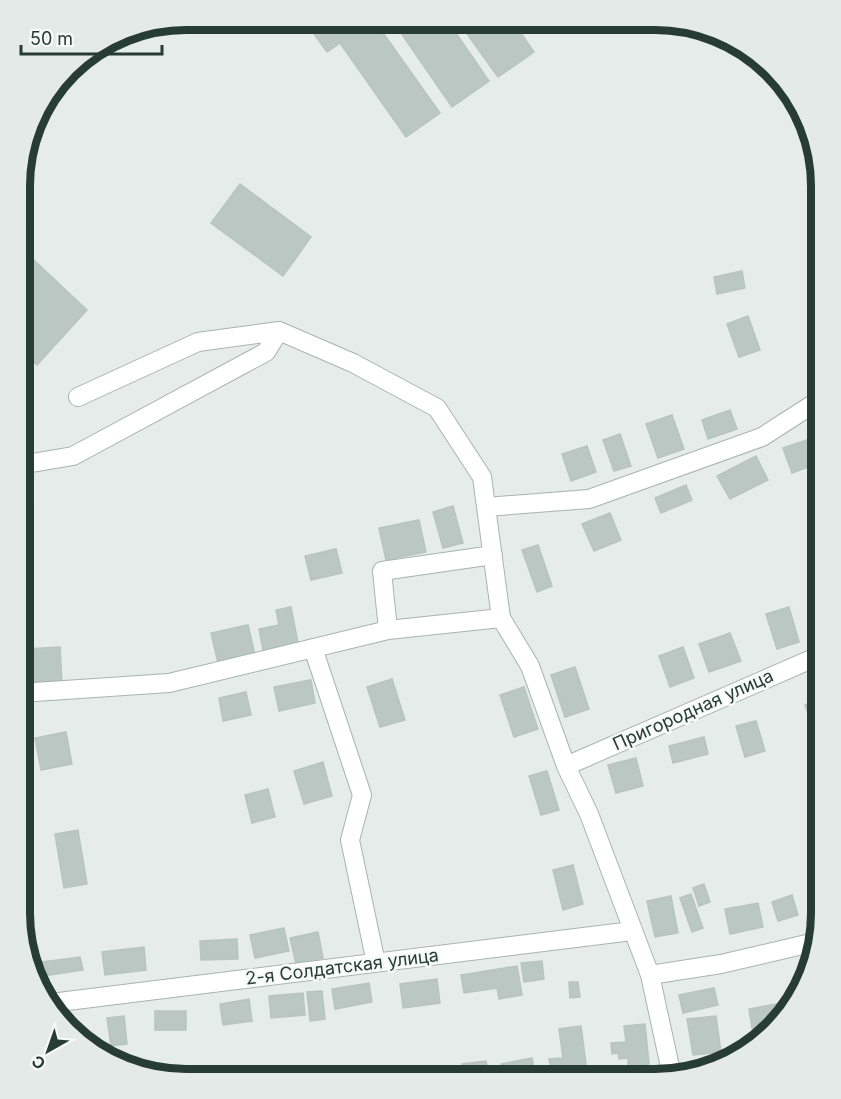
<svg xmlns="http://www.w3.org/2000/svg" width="841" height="1099" viewBox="0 0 841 1099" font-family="Inter,sans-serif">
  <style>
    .building { fill: #bac7c2; stroke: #b8c5bf; stroke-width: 1.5 }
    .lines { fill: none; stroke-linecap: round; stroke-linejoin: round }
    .minor-casing { stroke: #a8b4af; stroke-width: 20 }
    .minor { stroke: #fff; stroke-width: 18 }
    .labels { text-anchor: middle; stroke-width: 5; stroke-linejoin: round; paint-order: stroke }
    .street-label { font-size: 18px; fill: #263c35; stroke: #f5f9f7 }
    .rim { fill: none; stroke: #263c35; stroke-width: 8 }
  </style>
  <rect width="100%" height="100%" fill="#e5ece9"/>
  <path class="building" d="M304 20H374L440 113 406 137 340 43 327 52Z
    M392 20H447L489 81 452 107Z
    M457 20H512L534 52 498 77Z
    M597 21H627L626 26Z
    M240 184 311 237 283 276 211 223Z
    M21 248 87 310 37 365 21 349Z
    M742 271 745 288 717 294 714 277Z
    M748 316 760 350 739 357 727 324Z
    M730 410 737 429 708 439 702 420Z
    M672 415 684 449 658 458 646 424Z
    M620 434 631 466 614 471 603 440Z
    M807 440 816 464 792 473 783 448Z
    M587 446 596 472 571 481 562 454Z
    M756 456 768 480 730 499 717 476Z
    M686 485 692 500 661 513 655 498Z
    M453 506 463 543 443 548 433 512Z
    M610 513 621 540 594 551 582 524Z
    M419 520 426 552 386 560 379 528Z
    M538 545 552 586 537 592 522 550Z
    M336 549 342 573 311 580 305 556Z
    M291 607 299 648 264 655 259 629 279 625 276 610Z
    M789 607 799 642 777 649 766 614Z
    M248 625 255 655 218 663 211 633Z
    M730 633 741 661 709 672 699 644Z
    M60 647 62 683 27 684 25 649Z
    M683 647 694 678 670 687 659 656Z
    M575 667 589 709 565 717 551 675Z
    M392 679 405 720 380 727 367 687Z
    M311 680 315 703 279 711 274 687Z
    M524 687 538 729 514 737 500 695Z
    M246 692 251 715 223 721 219 698Z
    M821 699V736L817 738 805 705Z
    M756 721 765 751 745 757 736 726Z
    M66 732 72 764 41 770 35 738Z
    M704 737 708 754 673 763 669 746Z
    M636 758 643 786 616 793 608 765Z
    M323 762 332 796 304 804 294 771Z
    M547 771 559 810 541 815 529 776Z
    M268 789 275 817 252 823 245 795Z
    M78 830 87 884 64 888 55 834Z
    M573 865 583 904 563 910 553 870Z
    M821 882V899L817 883Z
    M704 884 710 902 699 906 693 888Z
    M691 894 703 928 692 932 680 898Z
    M792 895 798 915 778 921 772 902Z
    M671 896 678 933 655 937 647 901Z
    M758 903 763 927 730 934 725 909Z
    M284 928 289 951 255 958 250 935Z
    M318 932 323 958 296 964 290 938Z
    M237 939 238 959 201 960 200 941Z
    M144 947 146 970 105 975 102 952Z
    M80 957 83 970 44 976 42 962Z
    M542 961 544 979 524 982 521 963Z
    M517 966 522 995 499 999 497 988 464 993 461 975Z
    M437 979 440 1003 403 1008 400 984Z
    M569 982H578L580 997 570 998Z
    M369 983 372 1002 335 1009 332 989Z
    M714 988 718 1005 683 1013 679 995Z
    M322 991 325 1019 310 1021 307 992Z
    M303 993 305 1015 271 1018 269 996Z
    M249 999 252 1021 223 1025 220 1004Z
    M787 1002 789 1010 754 1040 749 1009Z
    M155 1011H186V1030H155Z
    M124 1016 127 1044 111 1046 107 1018Z
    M716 1016 721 1052 693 1055 687 1019Z
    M645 1024 649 1064 628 1066V1058L619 1059 618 1053 612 1054 611 1043 626 1042 624 1026Z
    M581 1026 587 1071 552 1076 549 1059 563 1058 559 1029Z
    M532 1058 536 1077 504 1079 501 1064Z
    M486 1061 489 1079H464L462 1064Z
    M440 1069 442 1079H419L418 1073Z
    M373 1071 374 1079H353V1075Z"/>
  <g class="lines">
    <g class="minor-casing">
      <path id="minor" d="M78 397 198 342 279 331 353 363 437 408 482 477 501 618 530 666 566 766 589 814 650 975 672 1076
        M20 465 73 456 266 352 279 331
        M486 507 589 499 762 437 821 399
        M388 630 382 571 493 555
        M313 648 362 795 350 840 376 963
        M20 693 169 683 388 630 501 618
        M566 766 821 655
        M650 975 721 964 815 942
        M51 1003 632 931"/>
    </g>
    <use href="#minor" class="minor"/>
  </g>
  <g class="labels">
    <g class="street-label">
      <text transform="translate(693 710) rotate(-24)" y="6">Пригородная улица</text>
      <text transform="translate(342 967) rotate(-7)" y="6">2-я Солдатская улица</text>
    </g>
  </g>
  <path d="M0 0H841V1099H0ZM186 30H655A156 156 0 0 1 811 186V913A156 156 0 0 1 655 1069H186A156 156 0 0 1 30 913V186A156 156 0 0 1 186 30Z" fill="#e4eae7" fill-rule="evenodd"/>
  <path class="rim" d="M186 30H655A156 156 0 0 1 811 186V913A156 156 0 0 1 655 1069H186A156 156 0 0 1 30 913V186A156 156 0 0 1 186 30Z"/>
  <g transform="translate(48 1051) rotate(220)" stroke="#f5f9f7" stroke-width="4.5" paint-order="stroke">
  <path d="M0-4.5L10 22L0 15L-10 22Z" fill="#263c35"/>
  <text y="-9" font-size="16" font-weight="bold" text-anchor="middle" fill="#263c35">С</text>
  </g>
  <path d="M21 45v9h141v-9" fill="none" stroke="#263c35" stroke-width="3"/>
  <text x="30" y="45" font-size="18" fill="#263c35" stroke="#f5f9f7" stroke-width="4.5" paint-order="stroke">50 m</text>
</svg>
